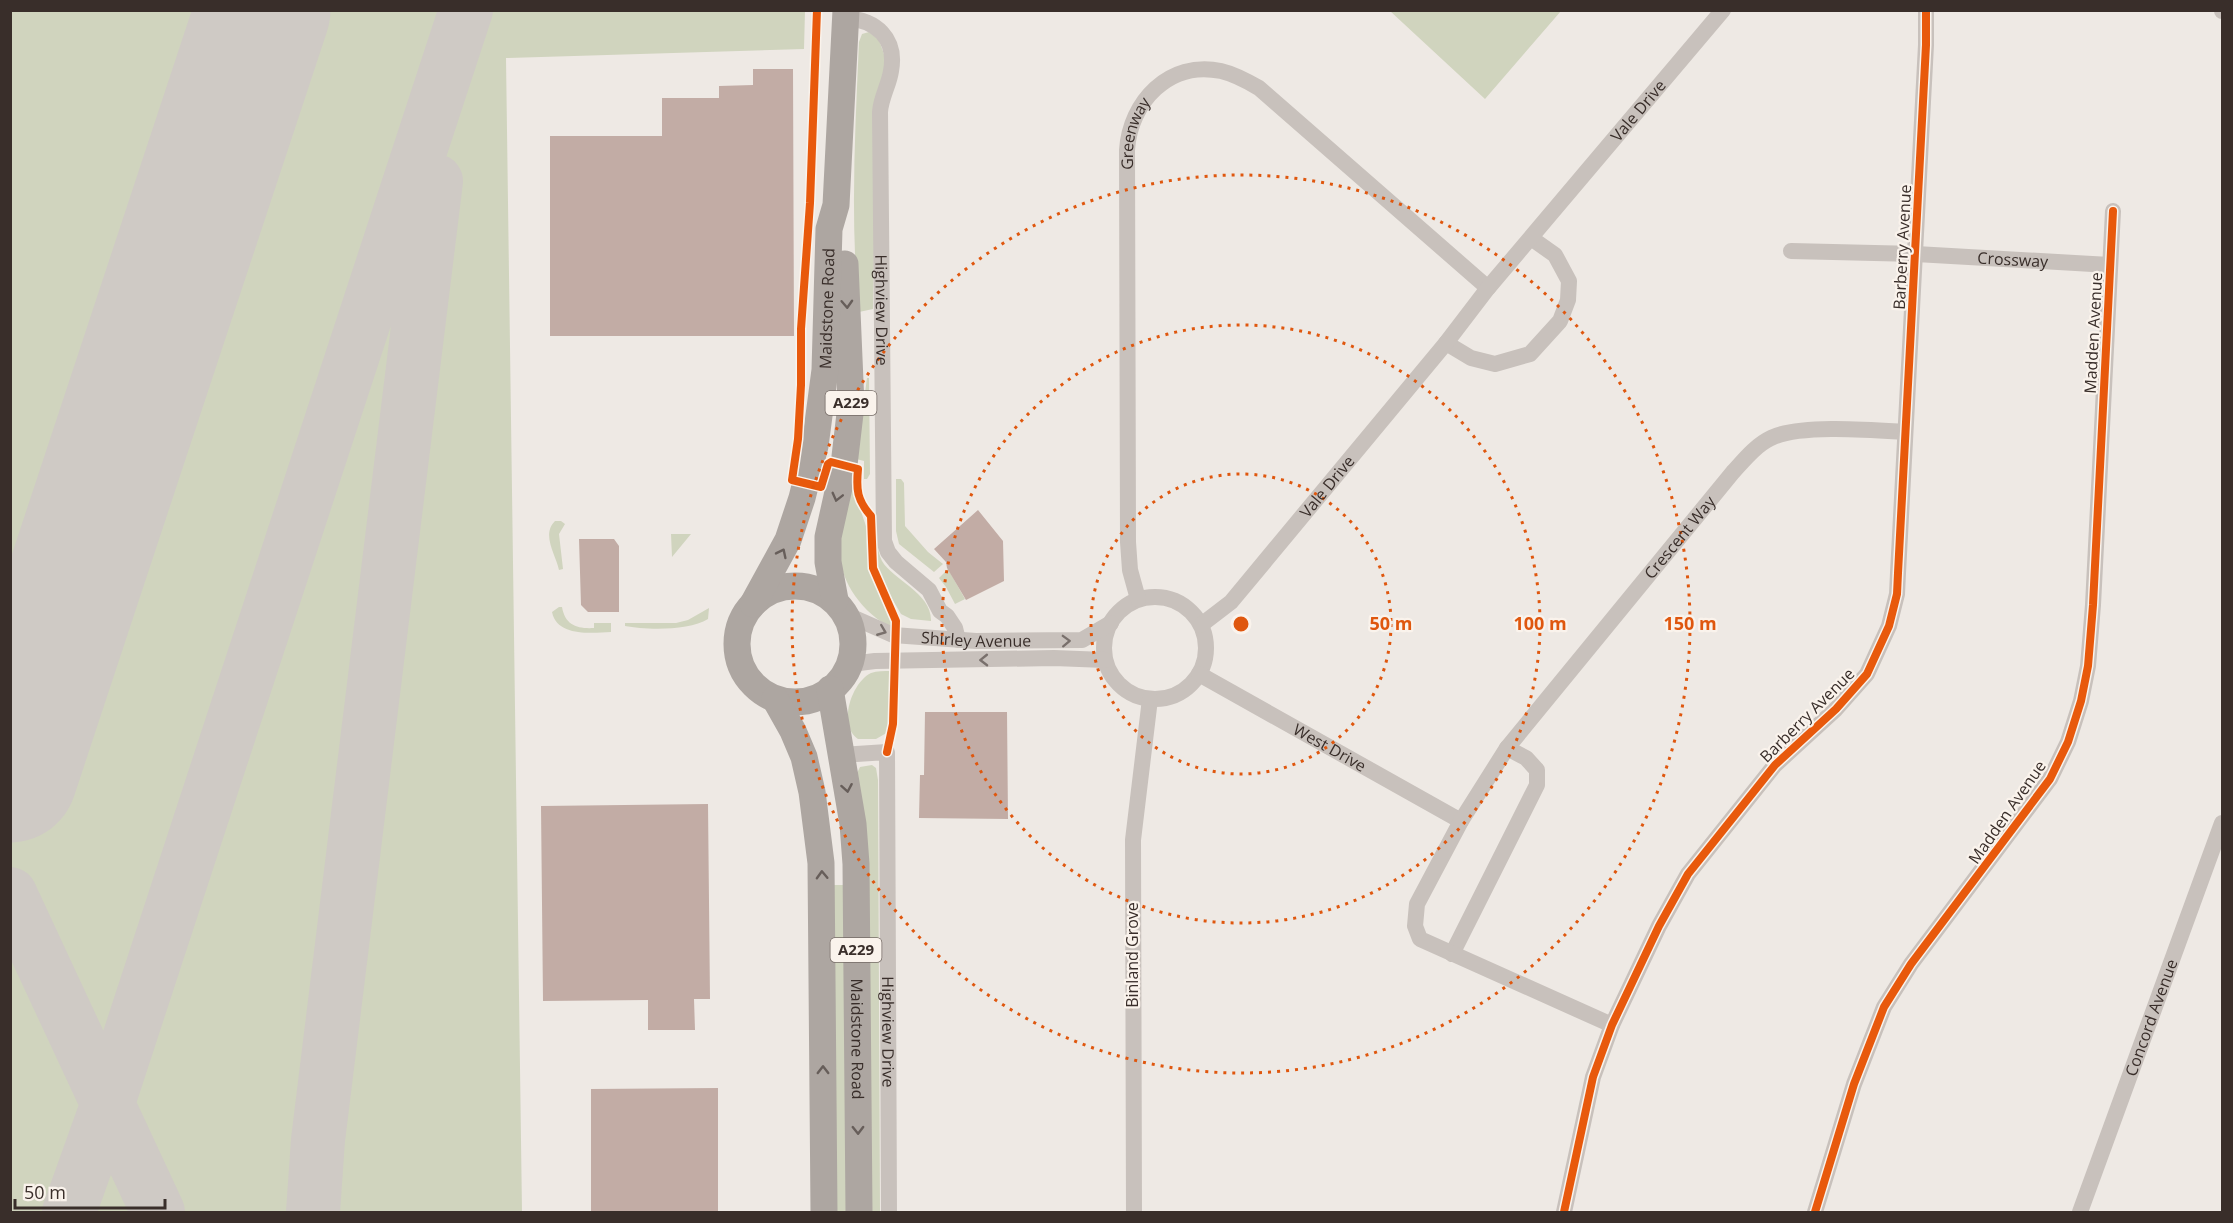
<svg xmlns="http://www.w3.org/2000/svg" width="2233" height="1223" viewBox="0 0 2233 1223" font-family="'Open Sans',sans-serif">
  <style>
    .green { fill: #d0d4be }
    .lines { fill: none; stroke-linecap: round; stroke-linejoin: round }
    .taxiway { stroke: #cfcac5; stroke-width: 54 }
    .runway { stroke: #cfcac5; stroke-width: 135 }
    .building { fill: #c2aca5 }
    .minor { stroke: #c8c1bc; stroke-width: 16 }
    .primary { stroke: #ada6a1; stroke-width: 27 }
    .cycleway-casing { stroke: #faf3ec; stroke-width: 11 }
    .cycleway { stroke: #e8590c; stroke-width: 8 }
    .oneway { stroke: #675e5a }
    .oneway2 { stroke: #79706c }
    .ring { fill: none; stroke: #df570e; stroke-width: 3; stroke-dasharray: 3 6 }
    .labels { text-anchor: middle; stroke-width: 4.5; stroke-linejoin: round; paint-order: stroke }
    .shield { fill: #faf3ec; stroke: #736964; stroke-width: 1.5 }
    .shield-label { font-size: 15px; font-weight: bold; fill: #392e2a }
    .street-label { font-size: 16px; fill: #392e2a; stroke: #faf3ec }
    .centre { fill: #df570e; stroke: #faf3ec; stroke-width: 3 }
    .ring-label { font-size: 18px; text-anchor: middle; font-weight: bold; fill: #df570e; stroke: #faf3ec; stroke-width: 4.5; stroke-linejoin: round; paint-order: stroke }
  </style>
  <rect width="100%" height="100%" fill="#eee9e4"/>
  <path class="green" d="M10 11H805L804 49 506 58 522 1212H11Z
    M1390 11H1561L1485 99Z
    M869 32 879 40 885 57 874 243 873 309 859 312C850 222 855 132 859 42L862 34Z
    M867 378H869L870 474 867 479H864V461L856 459Z
    M896 479H901L904 483 905 526 928 552 943 564 934 572 899 544 896 531Z
    M850 487 854 491 867 529 869 567 873 581 892 619V628C863 613 841 584 839 551 838 535 847 505 850 487Z
    M876 519C877 533 876 549 882 561 893 580 932 593 931 621L911 619 901 614 880 578 876 560Z
    M555 521H561L565 524 559 534 563 569 559 570C556 555 541 535 555 521Z
    M691 534 672 557 671 534Z
    M948 569 965 599 955 604 946 587 939 578Z
    M559 607H562C565 625 577 629 594 628V623H611V632C592 633 557 637 552 612Z
    M709 608 708 619C689 631 646 630 625 626V623H676L688 620Z
    M891 671 890 731 876 739H858C837 725 852 682 871 673 877 671 884 671 891 671Z
    M872 765 876 768 878 780 880 1212H870L857 773 860 767Z
    M833 885H847L849 1212H836Z"/>
  <g class="lines">
    <path class="taxiway" d="M10 894 158 1212
      M69 1212 108 1103 466 10
      M313 1212 318 1140 436 181"/>
    <path class="runway" d="M10 775 263 10"/>
  </g>
  <path class="building" d="M753 69H793L794 336H550V136H662V98H719V86L753 85Z
    M978 510 1003 541 1004 581 966 600 947 568 946 562 934 549Z
    M579 539H614L619 546V612H588L581 605Z
    M925 712H1007L1008 819 919 818 920 775H924Z
    M708 804 710 999H694L695 1030H648V1000L543 1001 541 806Z
    M718 1088V1212H591V1089Z"/>
  <g class="lines">
    <g class="minor">
      <path d="M2222 10V11"/>
      <path id="s1" d="M846 18C876 20 897 38 891 71 889 85 881 97 880 112L884 541 888 552 896 562 929 590 940 611 947 616 955 628 958 640"/>
      <path id="s2" d="M1791 251 1916 254 2110 265"/>
      <path d="M1446 343 1471 358 1495 364 1530 354 1560 321 1568 300 1569 281 1555 255 1531 238"/>
      <circle cx="1155" cy="648" r="51"/>
      <path id="s3" d="M1138 599 1130 570 1128 542 1127 150C1130 102 1169 60 1221 71 1234 74 1247 81 1259 88L1488 288"/>
      <path id="s4" d="M843 613 893 635 976 641 1082 640 1111 623"/>
      <path id="s5" d="M1201 625 1231 602 1446 343 1488 288 1723 10"/>
      <path d="M847 670 859 663 875 661 1054 658 1105 660"/>
      <path id="s6" d="M1199 674 1461 821"/>
      <path id="s7" d="M841 755 887 752 889 1212"/>
      <path d="M1452 954 1537 785V770L1526 758 1507 748"/>
      <path id="s8" d="M1612 1025 1420 939 1415 926 1417 904 1461 821 1507 748 1733 472C1744 460 1756 445 1771 438 1799 424 1873 430 1905 432"/>
      <path d="M1134 1212 1133 840 1150 699"/>
      <path d="M1564 1212 1593 1077 1612 1025 1659 926 1688 874 1775 765 1836 709 1867 674 1889 626 1897 594 1898 573 1926 45V10"/>
      <path d="M1815 1212 1854 1084 1884 1007 1911 964 2050 779 2068 742 2081 701 2088 666 2093 605 2113 211"/>
      <path id="s9" d="M2080 1212 2222 823"/>
    </g>
    <g class="primary">
      <circle cx="795" cy="644" r="58"/>
      <path d="M835 600 828 562V537L844 465 851 405 845 264"/>
      <path id="s10" d="M753 604 788 540 802 498 815 446 825 370 829 229 836 205 846 10"/>
      <path id="s11" d="M830 689 853 824 856 864 859 1212"/>
      <path d="M775 699 793 731 804 757 812 792 821 863 824 1212"/>
    </g>
    <g class="cycleway-casing">
      <path id="cycleway" d="M817 10 810 203 801 329V385L798 439 792 480 821 487 828 464 831 462 858 469C856 490 857 500 871 516L873 568 896 621 893 724 887 752
        M1564 1212 1593 1077 1612 1025 1659 926 1688 874 1775 765 1836 709 1867 674 1889 626 1897 594 1898 573 1926 45V10
        M1815 1212 1854 1084 1884 1007 1911 964 2050 779 2068 742 2081 701 2088 666 2093 605 2113 211"/>
    </g>
    <use href="#cycleway" class="cycleway"/>
  </g>
  <defs><path id="oneway-chevron" d="M-2-3.5L2.5 0L-2 3.5" fill="none" stroke-width="1.6" stroke-linecap="round" stroke-linejoin="round" transform="scale(1.5)"/></defs>
  <g class="oneway">
    <use href="#oneway-chevron" transform="translate(847 304) rotate(87)"/>
    <use href="#oneway-chevron" transform="translate(837 497) rotate(104)"/>
    <use href="#oneway-chevron" transform="translate(782 553) rotate(-64)"/>
    <use href="#oneway-chevron" transform="translate(847 788) rotate(80)"/>
    <use href="#oneway-chevron" transform="translate(822 875) rotate(-92)"/>
    <use href="#oneway-chevron" transform="translate(823 1070) rotate(-90)"/>
    <use href="#oneway-chevron" transform="translate(858 1130) rotate(89)"/>
  </g>
  <g class="oneway2">
    <use href="#oneway-chevron" transform="translate(882 631) rotate(22)"/>
    <use href="#oneway-chevron" transform="translate(1066 641) rotate(-2)"/>
    <use href="#oneway-chevron" transform="translate(984 660) rotate(179)"/>
  </g>
  <g class="ring">
    <circle cx="1241" cy="624" r="150"/>
    <circle cx="1241" cy="624" r="299"/>
    <circle cx="1241" cy="624" r="449"/>
  </g>
  <g class="labels">
    <g class="shield">
      <rect x="825.5" y="391" width="51" height="24" rx="4.5"/>
      <rect x="830.5" y="938" width="51" height="24" rx="4.5"/>
    </g>
    <g class="shield-label">
      <text x="851" y="408">A229</text>
      <text x="856" y="955">A229</text>
    </g>
    <g class="street-label">
      <text dy="6" stroke="none"><textPath href="#s5" startOffset="676">Vale Drive</textPath></text>
      <text dy="6" stroke="none"><textPath href="#s3" startOffset="468">Greenway</textPath></text>
      <text transform="translate(1902 247) rotate(-87)" y="6">Barberry Avenue</text>
      <text dy="6" stroke="none"><textPath href="#s2" startOffset="222">Crossway</textPath></text>
      <text dy="6" stroke="none"><textPath href="#s10" startOffset="309">Maidstone Road</textPath></text>
      <text dy="6" stroke="none"><textPath href="#s1" startOffset="321">Highview Drive</textPath></text>
      <text transform="translate(2093 333) rotate(-87)" y="6">Madden Avenue</text>
      <text dy="6" stroke="none"><textPath href="#s5" startOffset="188">Vale Drive</textPath></text>
      <text dy="6" stroke="none"><textPath href="#s8" startOffset="699">Crescent Way</textPath></text>
      <text dy="6" stroke="none"><textPath href="#s4" startOffset="138">Shirley Avenue</textPath></text>
      <text transform="translate(1807 715) rotate(-45)" y="6">Barberry Avenue</text>
      <text dy="6" stroke="none"><textPath href="#s6" startOffset="150">West Drive</textPath></text>
      <text transform="translate(2007 812) rotate(-55)" y="6">Madden Avenue</text>
      <text transform="translate(1132 955) rotate(-90)" y="6">Binland Grove</text>
      <text dy="6" stroke="none"><textPath href="#s9" startOffset="207">Concord Avenue</textPath></text>
      <text dy="6" stroke="none"><textPath href="#s7" startOffset="326">Highview Drive</textPath></text>
      <text dy="6" stroke="none"><textPath href="#s11" startOffset="352">Maidstone Road</textPath></text>
    </g>
  </g>
  <circle cx="1241" cy="624" r="9" class="centre"/>
  <g class="ring-label">
    <text x="1391" y="630">50 m</text>
    <text x="1540" y="630">100 m</text>
    <text x="1690" y="630">150 m</text>
  </g>
  <rect width="2233" height="1223" fill="none" stroke="#392e2a" stroke-width="24"/>
  <path d="M15 1199v9h150v-9" fill="none" stroke="#392e2a" stroke-width="3"/>
  <text x="24" y="1199" font-size="18" fill="#392e2a" stroke="#faf3ec" stroke-width="4.5" paint-order="stroke">50 m</text>
</svg>
